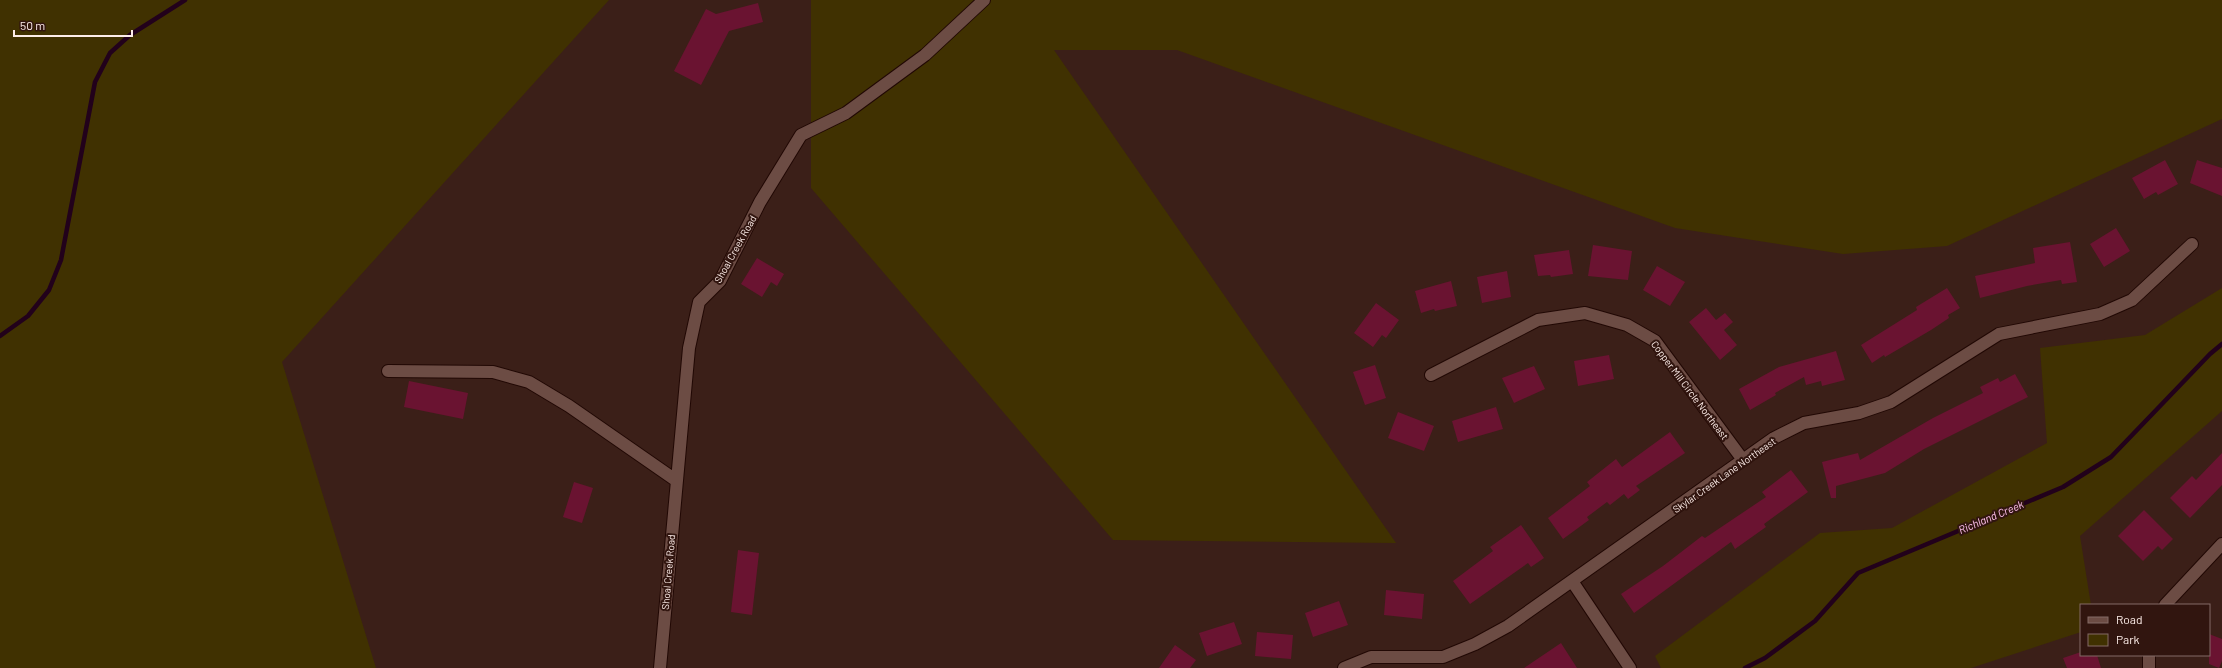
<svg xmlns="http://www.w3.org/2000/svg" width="2222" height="668" viewBox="0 0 2222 668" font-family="Barlow,sans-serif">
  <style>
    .green { fill: #403101 }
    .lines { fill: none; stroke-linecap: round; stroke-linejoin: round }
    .stream { stroke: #22011b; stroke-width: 4.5 }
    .building { fill: #6a1331 }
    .minor-casing { stroke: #210804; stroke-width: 14 }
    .minor { stroke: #6c4c44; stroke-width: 12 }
    .labels { text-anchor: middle; stroke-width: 4; stroke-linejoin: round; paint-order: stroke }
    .street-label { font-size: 10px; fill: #fdede9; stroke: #31150f }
    .water-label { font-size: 11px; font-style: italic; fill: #ffc0ed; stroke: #31150f }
  </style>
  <rect width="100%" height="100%" fill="#3b1f18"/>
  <path class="green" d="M0 0H609L282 362 376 668H0Z
    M811 0H2222V119L1947 246 1843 254 1675 228 1177 50H1054L1396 543 1113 540 811 188Z
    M2222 288V411L2080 536 2091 605H2081V632L1971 668H1661L1655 656 1820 533 1892 528 2047 443 2040 348 2145 335Z"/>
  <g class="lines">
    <path class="stream" d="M0 336 28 316 49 290 61 260 95 82 110 53 130 35 185 0
      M1745 668 1765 658 1815 621 1858 573 2063 487 2111 457 2210 354 2222 344"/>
  </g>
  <path class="building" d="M758 3 763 22 729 31 701 85 674 71 706 9 716 14Z
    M2165 160 2178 184 2158 195 2156 192 2144 199 2132 178Z
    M2197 160 2222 168V196L2190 183Z
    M2116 228 2130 251 2104 267 2090 244Z
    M2070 242 2077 282 2062 284 2061 280 2027 286 1980 298 1975 276 2035 263 2033 248Z
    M1593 245 1632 251 1628 280 1588 276Z
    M1569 250 1573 274 1551 277 1550 275 1538 276 1534 255Z
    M757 258 784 274 777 286 771 282 762 297 741 284Z
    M1657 266 1685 282 1670 306 1643 290Z
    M1507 271 1511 297 1482 303 1477 277Z
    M1451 281 1457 306 1435 311 1434 309 1421 313 1415 291Z
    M1947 288 1960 308 1948 315 1949 318 1931 330 1885 357 1884 355 1872 363 1861 345 1917 310 1916 307Z
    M1376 303 1399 320 1386 338 1382 335 1373 347 1354 333Z
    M1706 308 1716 320 1725 313 1733 322 1724 330 1737 345 1720 360 1689 322Z
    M1836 351 1845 380 1822 386 1821 381 1806 385 1804 377 1775 393 1776 395 1750 410 1739 389 1779 367Z
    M1609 355 1614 379 1578 386 1574 361Z
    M1375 365 1386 398 1365 405 1353 372Z
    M1534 366 1545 389 1514 403 1502 378Z
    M2015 374 2028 397 1924 449 1885 473 1836 486V498H1831L1822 462 1858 453 1860 460 1933 418 1983 393 1980 387 1998 378 2000 382Z
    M409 381 468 393 463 419 404 407Z
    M1496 407 1503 429 1458 442 1452 421Z
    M1398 412 1434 426 1424 451 1388 438Z
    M1670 432 1685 453 1636 486 1640 490 1628 499 1624 494 1610 505 1607 502 1587 517 1589 520 1563 539 1548 518 1590 486 1587 482 1616 459 1622 467Z
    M2222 453V485L2190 518 2170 498 2192 476 2196 480Z
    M1791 470 1808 492 1764 524 1766 527 1735 549 1731 542 1634 613 1621 594 1663 566 1702 536 1705 538 1766 497 1762 492Z
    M574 482 593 488 582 523 563 517Z
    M2144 510 2173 539 2162 550 2158 546 2143 561 2118 536Z
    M1521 525 1544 558 1531 567 1528 563 1470 604 1453 581 1493 551 1490 547Z
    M738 550 759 553 752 615 731 612Z
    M1386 590 1424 594 1422 619 1384 615Z
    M1339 601 1348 625 1313 637 1305 613Z
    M1234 622 1242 644 1207 656 1199 633Z
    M1257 632 1293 635 1291 659 1255 656Z
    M2209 634 2222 639V661L2219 668 2209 664Z
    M1561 643 1577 668H1524Z
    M1175 645 1196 660 1190 668H1159Z
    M2081 652V655H2097L2101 668H2067L2063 658Z"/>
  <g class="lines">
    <g class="minor-casing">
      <path id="minor" d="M388 371 493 372 529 382 569 406 677 481
        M1431 375 1538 320 1585 313 1627 325 1655 341 1743 460
        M1572 581 1630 668
        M2165 605 2222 544
        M660 668 689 348 699 302 720 281 760 202 801 135 846 113 925 55 984 0
        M1344 668 1371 657H1443L1475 644 1508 626 1774 438 1804 423 1859 413 1891 402 1999 334 2100 314 2132 300 2192 244
        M2149 668V655"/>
    </g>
    <use href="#minor" class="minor"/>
  </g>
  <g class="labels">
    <g class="street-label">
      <text transform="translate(735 249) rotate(-61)" y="4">Shoal Creek Road</text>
      <text transform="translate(1690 390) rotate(53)" y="4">Copper Mill Circle Northeast</text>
      <text transform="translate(1724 475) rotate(-35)" y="4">Skylar Creek Lane Northeast</text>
      <text transform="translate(668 572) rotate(-85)" y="4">Shoal Creek Road</text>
    </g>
    <g class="water-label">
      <text transform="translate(1991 517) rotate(-23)" y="4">Richland Creek</text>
    </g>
  </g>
  <rect x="2080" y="604" width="130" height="52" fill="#31150f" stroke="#836b66"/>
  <rect x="2088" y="617" width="20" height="6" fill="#6c4c44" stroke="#836b66"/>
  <text x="2116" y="624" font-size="12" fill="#fdede9">Road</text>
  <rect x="2088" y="634" width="20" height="12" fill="#403101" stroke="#836b66"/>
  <text x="2116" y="644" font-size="12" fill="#fdede9">Park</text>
  <path d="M14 30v6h118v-6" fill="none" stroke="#fdede9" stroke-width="2"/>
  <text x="20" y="30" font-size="12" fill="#fdede9" stroke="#31150f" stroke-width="3" paint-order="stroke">50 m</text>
</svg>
